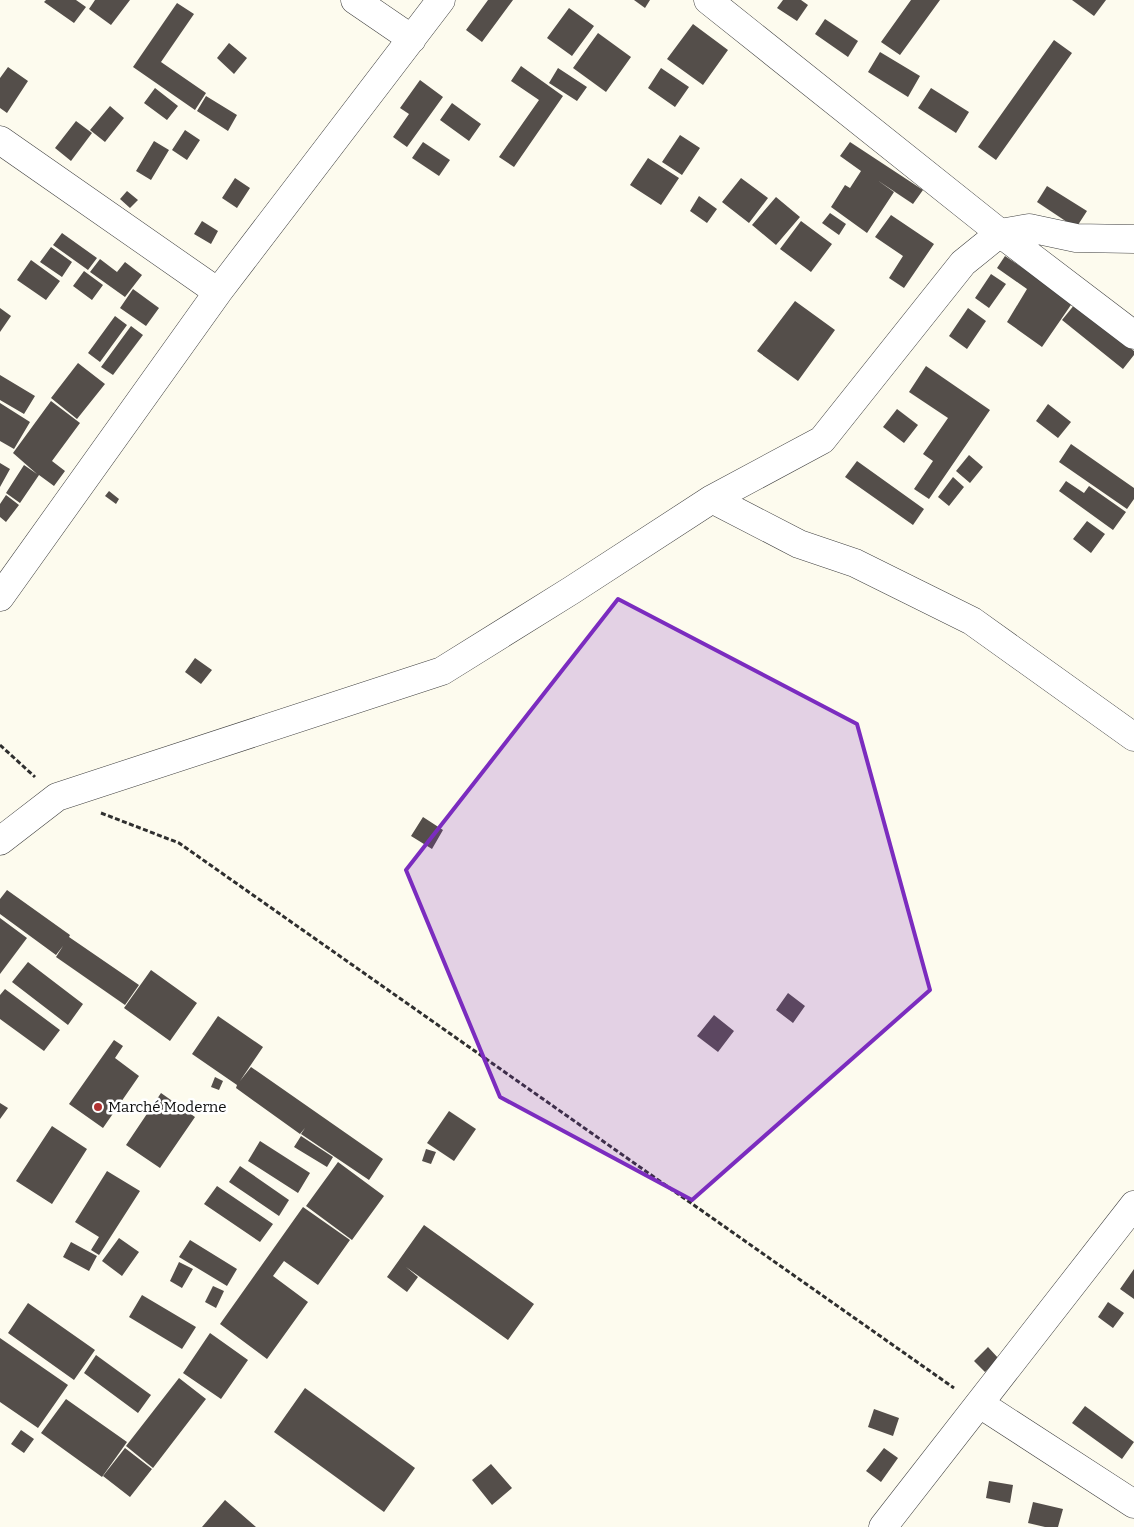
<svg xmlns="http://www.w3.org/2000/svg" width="1134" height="1527" viewBox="0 0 1134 1527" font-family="Bitter,serif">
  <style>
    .building { fill: #544e4a }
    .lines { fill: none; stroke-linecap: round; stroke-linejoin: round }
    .street-casing { stroke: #404040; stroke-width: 29 }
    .path { stroke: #2f2f2f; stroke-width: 3; stroke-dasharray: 5 2.5; stroke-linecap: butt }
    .street { stroke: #fff; stroke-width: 28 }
    .marked { fill: #7b2cbf; fill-opacity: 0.2; stroke: #7b2cbf; stroke-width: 4; stroke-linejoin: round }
    .poi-dot { fill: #af3232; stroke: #fff; stroke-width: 2 }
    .labels { text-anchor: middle; stroke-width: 5; stroke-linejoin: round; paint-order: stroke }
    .poi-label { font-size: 15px; fill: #0d0d0d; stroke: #fff; text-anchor: start }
  </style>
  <rect width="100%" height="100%" fill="#fdfbee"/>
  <path class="building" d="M46 0H76L86 7 74 23 44 2Z
    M95 0H130L111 25 89 9Z
    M488 0H513L482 42 466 30Z
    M634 0H650L645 8Z
    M783 0H801L808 5 797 21 777 8Z
    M911 0H940L900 55 881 42Z
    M1072 0H1106L1094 16Z
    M177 3 194 14 161 62 206 93 195 110 133 67Z
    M569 8 594 26 572 56 547 38Z
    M825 19 858 41 848 57 815 34Z
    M693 24 728 50 703 85 667 59Z
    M598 33 631 57 606 92 573 68Z
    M1054 40 1072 53 996 160 978 147Z
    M229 43 247 58 234 74 217 58Z
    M880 52 920 76 908 97 868 72Z
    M521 66 563 96 514 167 499 157 539 100 511 81Z
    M8 67 28 81 7 113 0 108V78Z
    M558 68 587 87 577 101 549 83Z
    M661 68 689 87 675 107 648 88Z
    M420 80 443 97 407 147 393 137 409 114 400 108Z
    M155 88 178 106 167 120 144 103Z
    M931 88 969 112 956 133 918 108Z
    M206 96 237 115 228 131 197 111Z
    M452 103 481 124 469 141 440 120Z
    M110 106 124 118 105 142 90 130Z
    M76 121 92 133 71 161 55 148Z
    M185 130 200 140 187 160 172 150Z
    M680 135 700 148 682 175 662 162Z
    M154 141 169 150 151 180 136 171Z
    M423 142 450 160 439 176 412 158Z
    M850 142 923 190 913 204 877 180 894 192 867 233 831 207 845 185 850 188 861 171 840 156Z
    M648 158 679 178 661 205 630 185Z
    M235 178 250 188 237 208 222 198Z
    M741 178 768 198 749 223 722 202Z
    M1047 186 1087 211 1076 228 1037 202Z
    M127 191 138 200 130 208 120 199Z
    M699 196 717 209 707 223 690 211Z
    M776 197 800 217 776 245 752 225Z
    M830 213 846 224 839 235 822 223Z
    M891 215 934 244 904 288 889 278 903 256 875 237Z
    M202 221 218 231 211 244 194 234Z
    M801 221 832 244 811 272 780 249Z
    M62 233 97 258 88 270 53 245Z
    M51 247 72 262 62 277 40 262Z
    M1005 256 1073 302 1042 347 1007 322 1027 289 997 268Z
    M100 259 117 272 125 262 142 275 125 297 90 272Z
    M31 260 60 281 46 300 17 280Z
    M84 271 103 285 92 300 73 286Z
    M991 274 1006 284 989 308 975 298Z
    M133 289 159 308 146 326 120 308Z
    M795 301 835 330 798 381 757 351Z
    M1075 304 1134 351V355L1123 369 1062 320Z
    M0 308 11 316 0 332Z
    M968 308 986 321 967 349 949 336Z
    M115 316 127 325 100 362 88 353Z
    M131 326 143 335 113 375 101 367Z
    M78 363 105 384 77 419 51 398Z
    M926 366 990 410 929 499 914 489 933 461 923 454 948 418 909 392Z
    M0 375 35 396 24 414 0 400Z
    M51 401 80 423 52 461 65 471 54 486 39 475 20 503 6 493 24 465 37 474 13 453Z
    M0 403 30 422 14 449 0 441Z
    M1048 404 1071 422 1058 438 1036 421Z
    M897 409 918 425 904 443 883 427Z
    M1071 444 1134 488V499L1127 509 1059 462Z
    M969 455 983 467 970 483 956 471Z
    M857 461 924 509 913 525 845 477Z
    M0 463 10 469 0 487Z
    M953 477 964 487 949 506 938 497Z
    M1066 481 1084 493 1089 486 1126 512 1113 530 1059 491Z
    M109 491 119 499 116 504 105 496Z
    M6 495 19 505 6 522 0 517V504Z
    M1087 521 1105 534 1091 553 1073 539Z
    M195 658 212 670 201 684 185 672Z
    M423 817 443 830 432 849 411 836Z
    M7 890 70 935 69 937 139 985 125 1005 56 957 63 946 56 955 0 914V899Z
    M0 918 27 938 0 974Z
    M28 962 83 1004 68 1025 12 982Z
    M151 970 197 1003 170 1041 124 1008Z
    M5 989 60 1030 44 1051 0 1019V995Z
    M788 993 805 1006 793 1023 776 1010Z
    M714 1015 734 1031 718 1052 697 1036Z
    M218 1016 263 1047 240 1081 251 1067 383 1159 369 1180 301 1134 305 1128 300 1134 236 1088 237 1085 192 1054Z
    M114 1040 123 1046 115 1058 139 1076 103 1128 69 1104Z
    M215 1077 223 1081 219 1090 211 1087Z
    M161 1093 195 1117 160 1168 126 1145Z
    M0 1103 8 1108 0 1119Z
    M449 1111 476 1129 454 1161 427 1143Z
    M52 1126 87 1149 52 1204 16 1181Z
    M301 1136 333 1157 327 1167 294 1147Z
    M260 1141 310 1173 298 1193 248 1161Z
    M426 1149 436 1152 431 1164 422 1161Z
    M338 1162 384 1196 352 1240 306 1206Z
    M240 1166 289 1200 279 1216 229 1182Z
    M107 1171 140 1191 99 1255 91 1250 99 1237 75 1222Z
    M217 1186 273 1224 260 1242 204 1204Z
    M303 1207 350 1240 318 1285 284 1261 273 1276 308 1302 267 1359 220 1324Z
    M424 1225 534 1304 508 1340 406 1267 418 1277 407 1292 387 1277Z
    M119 1238 139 1252 122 1276 102 1261Z
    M190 1240 237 1269 227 1286 179 1257Z
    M71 1242 97 1256 89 1271 63 1257Z
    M179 1262 193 1269 182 1288 170 1281Z
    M1134 1269V1299L1120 1289Z
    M213 1286 224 1291 216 1308 205 1302Z
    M142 1295 196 1327 182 1349 129 1317Z
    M1108 1302 1124 1313 1113 1328 1098 1317Z
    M28 1303 95 1350 74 1380 8 1333Z
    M210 1333 248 1360 221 1399 183 1373Z
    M0 1338 68 1385 38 1428 0 1402Z
    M988 1347 999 1359 985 1372 974 1361Z
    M96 1355 151 1395 138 1413 84 1373Z
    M179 1378 206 1399 153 1468 126 1446Z
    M305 1388 415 1468 384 1512 274 1432Z
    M66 1399 127 1442 102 1477 41 1433Z
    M1085 1406 1134 1442 1122 1459 1072 1423Z
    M874 1409 899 1418 893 1436 868 1427Z
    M21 1430 34 1439 24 1453 11 1444Z
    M125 1448 152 1469 130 1497 103 1476Z
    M884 1448 898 1458 881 1482 866 1471Z
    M491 1464 512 1488 492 1505 472 1480Z
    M989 1481 1013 1485 1010 1503 986 1498Z
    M225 1500 256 1527H202Z
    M1033 1502 1063 1509 1058 1527H1045L1028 1523Z"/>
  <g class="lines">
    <g class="street-casing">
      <path id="street" d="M355 0 412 39
        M708 0 1000 233 1134 335
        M0 140 218 292
        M712 499 799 544 855 563 972 621 1134 737
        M0 597 218 292 441 0
        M0 841 57 797 442 671 572 590 712 499 822 440 963 263 1000 233 1029 228 1076 238 1134 239
        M980 1404 1134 1504
        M883 1527 1134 1205"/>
    </g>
    <path class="path" d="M0 745 35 777
      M101 813 179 843 954 1388"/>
    <use href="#street" class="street"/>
  </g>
  <path class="marked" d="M618 599 857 724 930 990 692 1200 500 1097 406 870Z"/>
  <circle class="poi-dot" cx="98" cy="1107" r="5"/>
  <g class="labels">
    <g class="poi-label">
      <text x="108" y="1112">Marché Moderne</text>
    </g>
  </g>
</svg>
